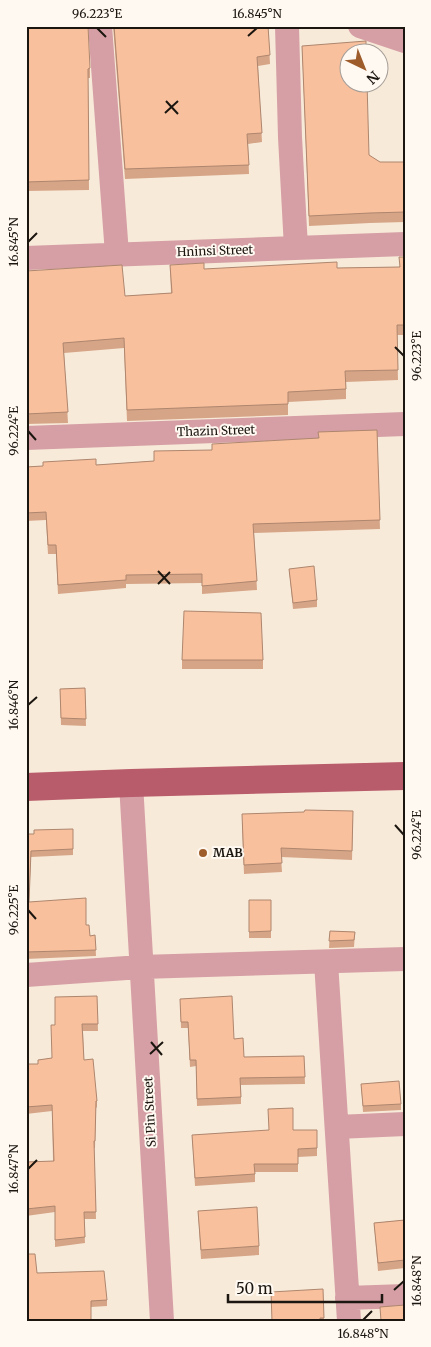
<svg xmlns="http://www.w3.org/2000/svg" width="431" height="1347" viewBox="0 0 431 1347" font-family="Merriweather,serif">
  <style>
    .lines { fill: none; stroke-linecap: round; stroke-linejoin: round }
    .minor { stroke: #d59fa5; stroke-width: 24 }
    .major { stroke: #b85b6a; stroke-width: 28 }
    .wall { fill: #d6a587 }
    .building { fill: #f9c09d; stroke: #ae866e }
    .ticks { fill: none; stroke: #1b1610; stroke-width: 2 }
    .poi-dot { fill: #9e5c2a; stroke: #fff9f2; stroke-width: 2 }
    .labels { text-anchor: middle; stroke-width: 4; stroke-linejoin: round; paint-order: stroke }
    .street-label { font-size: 12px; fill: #1b1610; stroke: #fff9f2 }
    .poi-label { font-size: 12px; font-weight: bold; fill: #1b1610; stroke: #fff9f2; text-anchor: start }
    .neatline { fill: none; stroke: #1b1610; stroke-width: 2 }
    .ticks-label { font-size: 12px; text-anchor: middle; fill: #1b1610 }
  </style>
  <rect width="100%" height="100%" fill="#f8ead9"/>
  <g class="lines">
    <path class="minor" d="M100 26 117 254
      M287 26 290 137 296 248
      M360 26 405 41
      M26 258 405 244
      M26 438 405 424
      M131 783 162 1321
      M326 962 349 1321
      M26 975 141 967 405 959
      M337 1127 405 1124
      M347 1298 405 1296"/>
    <path class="major" d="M26 787 131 783 405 776"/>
  </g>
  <path class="wall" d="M26 26 90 68V78H88L89 190 26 191Z
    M113 26H268L270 64 258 66 262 142 248 144 249 174 125 179Z
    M302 46 369 155 380 162H405V222L370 223 309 226Z
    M405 257V335H397L398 380 346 382V399L288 402V415L127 421 124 348 64 353 68 423 26 424V271L125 296 171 293 170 265 204 269 337 268 399 267Z
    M377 430 380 529 254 533 257 590 202 594V583L126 584V588L58 594 56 554H48L46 520 26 521V467L96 465 154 461 212 450 319 438Z
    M289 569 317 600V607L293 609Z
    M182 660H263V669H182Z
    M85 688 86 726 61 725 60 689Z
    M353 820 352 860 281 857 282 872 244 874 242 823Z
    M73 829V855L31 857 29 902 86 925 90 936 95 935 96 956 26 959V834H34Z
    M249 900H271V938H249Z
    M330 931 355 932 354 947 329 948Z
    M97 996 98 1031H83L84 1060 97 1101V1107L96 1108 95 1148H94L96 1219H84L85 1243 55 1247V1212L26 1216V1162L53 1161 52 1111 26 1114V1064H38V1060L52 1058 55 1025Z
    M180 999 234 1039 244 1057 304 1056 305 1084 241 1085V1104L197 1106 196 1066 190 1067 188 1028H181Z
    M361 1084 401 1104V1110L363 1112Z
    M293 1130H317V1156L298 1157V1172H255V1182L195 1186 192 1135Z
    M198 1211 259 1246V1255L201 1259Z
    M405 1220V1268L378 1271 374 1223Z
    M37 1273 107 1300V1306L91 1307Z
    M323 1289 324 1321H272Z"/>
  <path class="building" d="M26 26H88L90 68 88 69 89 180 26 182Z
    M114 26H268L270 55 257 57 262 133 247 134 249 165 125 169Z
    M366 41V52H348V82H367L369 155 380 162H405V212L370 213 309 216 302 46Z
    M399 257H405V325H397L398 370 345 371 346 389 288 392V404L127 410 124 338 63 343 68 412 26 414V271L122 265 125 296 172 293 170 265 204 263V269L337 262V268L400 267Z
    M377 430 380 520 253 524 257 581 202 586V574L126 575V580L58 585 56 545H48L46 512 26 513V467L43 466V462L96 459V465L154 461V451L212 450V444L319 438 318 432Z
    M314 566 317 600 293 603 289 569Z
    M184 611 261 613 263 660H182Z
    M85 688 86 719 61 718 60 689Z
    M305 810 353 811 352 851 281 848 282 863 244 865 242 814 304 812Z
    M73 829V849L31 851 29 902 86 898V925H89L90 936 95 935 96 950 26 952V834H34V830Z
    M249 900H271V931L249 932Z
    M330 931 355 932 354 940 329 941Z
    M97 996 98 1024H82L84 1060 93 1059 97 1101H96L95 1141H94L96 1212H84L85 1237 55 1240V1206L26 1209V1162L54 1161 52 1105 26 1107V1064H38V1060L52 1058 51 1025H55V997Z
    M232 996 234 1039 243 1038 244 1057 304 1056 305 1077 240 1078 241 1097 197 1099 196 1060H190L188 1022H181L180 999Z
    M399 1081 401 1104 363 1106 361 1084Z
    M293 1108V1130H317V1148L298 1149V1164H254L255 1174 195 1178 192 1135 269 1130 268 1109Z
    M257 1207 259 1246 201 1250 198 1211Z
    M405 1220V1260L378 1263 374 1223Z
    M26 1254H35L37 1273 104 1271 107 1300 91 1301V1321H26Z
    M323 1289 324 1318H320V1321H284V1320L272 1321 271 1292Z
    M405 1305V1321H381L380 1307Z"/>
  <path class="ticks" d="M97 28 106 37M248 36 257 28M166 101 178 114M165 113 178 101M28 242 37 233M395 347 404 356M28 431 36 440M158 571 170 584M158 584 170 572M28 705 37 697M395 825 404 835M28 910 36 919M151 1042 162 1055M150 1054 163 1042M28 1169 37 1160M394 1290 404 1281M363 1320 372 1311"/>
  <circle class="poi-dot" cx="203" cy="853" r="5"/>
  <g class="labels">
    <g class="street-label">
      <text transform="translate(215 251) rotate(-2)" y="4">Hninsi Street</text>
      <text transform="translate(216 431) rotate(-2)" y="4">Thazin Street</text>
      <text transform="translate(150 1112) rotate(-93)" y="4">Si Pin Street</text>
    </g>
    <g class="poi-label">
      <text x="213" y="857">MAB</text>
    </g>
  </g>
  <rect width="431" height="1347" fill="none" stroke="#fff9f2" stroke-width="55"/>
  <g transform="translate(364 68) rotate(137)"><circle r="24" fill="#fff9f2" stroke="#a49e98"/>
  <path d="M0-4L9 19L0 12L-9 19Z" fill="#9e5c2a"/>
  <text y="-8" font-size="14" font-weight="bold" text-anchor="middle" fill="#1b1610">N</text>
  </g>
  <path d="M228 1294v8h154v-8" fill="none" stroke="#1b1610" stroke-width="2.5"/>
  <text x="236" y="1294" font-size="15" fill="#1b1610" stroke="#fff9f2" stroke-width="4" paint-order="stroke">50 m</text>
  <rect x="28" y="28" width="376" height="1292" class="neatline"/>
  <g class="ticks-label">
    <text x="97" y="18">96.223°E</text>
    <text x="257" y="18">16.845°N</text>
    <text transform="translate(14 242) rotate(-90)" y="4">16.845°N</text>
    <text transform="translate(417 356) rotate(-90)" y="4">96.223°E</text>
    <text transform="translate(14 431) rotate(-90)" y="4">96.224°E</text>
    <text transform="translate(14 705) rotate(-90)" y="4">16.846°N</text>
    <text transform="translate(417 835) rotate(-90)" y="4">96.224°E</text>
    <text transform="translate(14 910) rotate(-90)" y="4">96.225°E</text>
    <text transform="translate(14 1169) rotate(-90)" y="4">16.847°N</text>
    <text transform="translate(417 1281) rotate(-90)" y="4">16.848°N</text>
    <text x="363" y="1338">16.848°N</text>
  </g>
</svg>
